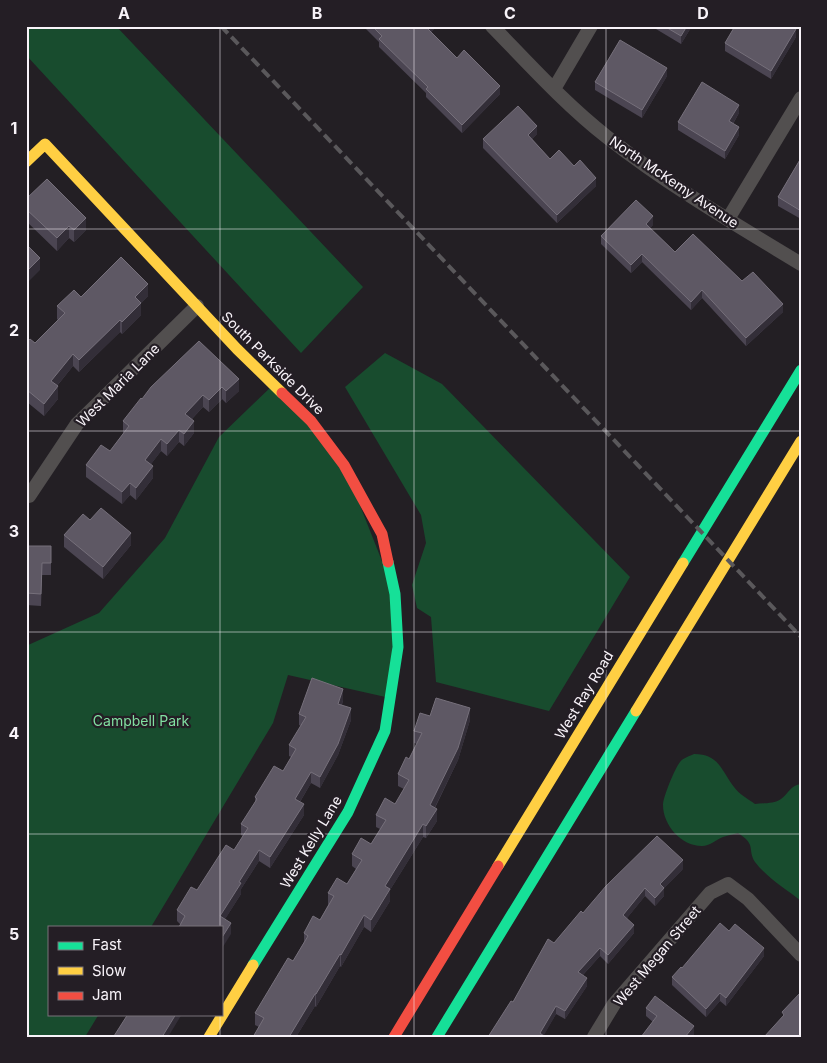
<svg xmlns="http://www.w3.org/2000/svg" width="827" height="1063" viewBox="0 0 827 1063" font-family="Inter,sans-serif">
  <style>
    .green { fill: #184c2e }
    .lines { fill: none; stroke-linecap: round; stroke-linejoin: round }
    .street { stroke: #524f4f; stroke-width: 14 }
    .fast { stroke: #16e098; stroke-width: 11 }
    .slow { stroke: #ffcf43; stroke-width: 11 }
    .jam { stroke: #f24e42; stroke-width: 11 }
    .rail { stroke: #5a585b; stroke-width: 4; stroke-dasharray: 10 5; stroke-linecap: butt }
    .wall { fill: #4b4552 }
    .shaded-wall { fill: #332e38 }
    .building { fill: #5e5864; stroke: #76707b }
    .grid { fill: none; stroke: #f8f3f9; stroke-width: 1; stroke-opacity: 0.55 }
    .labels { text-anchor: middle; stroke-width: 4.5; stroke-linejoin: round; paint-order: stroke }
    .street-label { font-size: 14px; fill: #f8f3f9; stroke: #241e25 }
    .park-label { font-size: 14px; fill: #81dfa1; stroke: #241e25 }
    .neatline { fill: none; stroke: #f8f3f9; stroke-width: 2 }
    .grid-label { font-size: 16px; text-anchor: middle; font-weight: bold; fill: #f8f3f9 }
  </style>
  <rect width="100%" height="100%" fill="#231f24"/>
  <path class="green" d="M26 26H116L363 287 301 353 26 55Z
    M385 353 442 384 630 577 549 711 436 682 431 617 417 608 412 585 426 543 421 515 345 387Z
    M273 385 344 465 395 594 390 698 288 675 273 723 151 927H49V1014H99L85 1037H26V646L99 613 165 538 219 437Z
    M694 754C719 754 721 770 734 787 739 794 748 799 755 804 763 803 774 804 781 799 788 794 791 785 801 784V901C786 889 767 878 755 862 747 849 757 845 738 833 733 834 727 836 723 837 715 840 710 846 702 846 681 846 663 825 663 805 663 797 675 768 680 762 683 758 690 756 694 754Z"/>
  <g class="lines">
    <path class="street" d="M492 26C529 64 565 104 607 137 668 185 735 224 801 264
      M554 89 591 26
      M728 219 801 98
      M29 496 77 424 197 306
      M594 1037 614 1004 710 893 728 884 748 899 801 955"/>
    <path class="fast" d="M683 563 801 370
      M253 965 348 812 385 731 398 647 395 594 388 562
      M437 1037 636 711"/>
    <path class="slow" d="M26 162 45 144 237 349 282 393
      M636 711 801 441
      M498 866 683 563
      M209 1037 253 965"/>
    <path class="jam" d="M282 393 311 421 344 465 382 534 388 562
      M394 1037 498 866"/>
    <path class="rail" d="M221 26 801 637"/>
  </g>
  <path class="wall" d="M363 26H437L431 32 457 58 500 94 462 133 426 97V93L379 47V42Z
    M656 26H692L681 44 656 29Z
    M796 37 771 79 725 51V43Z
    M667 76 642 118 595 90V82Z
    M739 113 733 124 739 135 725 159 678 130V122Z
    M537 134 532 139 550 159 574 166 596 186 557 223 483 148V139Z
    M801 158V219L778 206V197Z
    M26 199 86 230 74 242 69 238 57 251 26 221Z
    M653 225 650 228 675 252 742 281 783 312 746 346 702 298 691 310 642 262 631 273 601 244V236Z
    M148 296 141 303V315L122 334 120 332 79 372 73 366 57 386 58 399 44 416 27 402 26 343H35L58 320 57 319V306L81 297Z
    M239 379V391L226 403 222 399 209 412 203 407 192 419 194 433 184 446 179 442 167 456 161 451 151 464 153 478 136 500 130 495 122 504 86 477V465L110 451 123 434V421L142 399Z
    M90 520 131 545 103 579 64 547V535Z
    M26 546H51V575H42L41 606 26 605Z
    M343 700 342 705 351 720 338 755 320 788 311 783 300 802 304 815 270 868 259 861 241 889V894L225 919 231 934 180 924 177 921V910L197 890 234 850 243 836 241 835V824L255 803V797L283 771 291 757 289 756V745L301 726 299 725V714Z
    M430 716 470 720 458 760 435 808 437 821 426 838 423 837 390 890V901L371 932 364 927 341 967 340 966 316 1007 315 1006 296 1037H253L259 1027 255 1025V1013L293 961 304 942V933L320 920 328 905V893L347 884 356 869 352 866V854L371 844 380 829 376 827V815L395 804 404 789 398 786V774L409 759 417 744 414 743V731Z
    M683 869 664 888V896L655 906 645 896 627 918 634 933 608 964 600 956 583 975 587 986 565 1019 556 1014 543 1036 488 1037 554 943 583 913Z
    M729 931 764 956 726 1006 720 1001 706 1017 672 985V977Z
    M646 1008 694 1034 691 1037H641L653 1022 646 1016Z"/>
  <path class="shaded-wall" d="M429 26H437L427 37V28Z
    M687 26H692L681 44V36Z
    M796 29V37L771 79V71Z
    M667 68V76L642 118V110Z
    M500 86V94L462 133V125Z
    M739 105V113L729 130V121Z
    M537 126V134L528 143V135Z
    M739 127V135L725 159V151Z
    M596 178V186L557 223V215Z
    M653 216V225L646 233V224Z
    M86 218V230L74 242V230Z
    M69 226V238L57 251V238Z
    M642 254V262L631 273V265Z
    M40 258V270L26 284V272Z
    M148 284V296L141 303V315L122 334V322L135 297Z
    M702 290V298L691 310V302Z
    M783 304V312L746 346V338Z
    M120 320V332L79 372V360Z
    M73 354V366L51 393V381Z
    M239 379V391L226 403V391Z
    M58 386V399L44 416V404Z
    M222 387V399L209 412V400Z
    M203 395V407L185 426V414Z
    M194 421V433L184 446V434Z
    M179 430V442L167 456V444Z
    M161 439V451L145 472V460Z
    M153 466V478L136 500V488Z
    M130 483V495L122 504V492Z
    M131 533V545L103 579V567Z
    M343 689V700L338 715V704Z
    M351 708V720L338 755 320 788V777Z
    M470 708V720L458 760 430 817V805Z
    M311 772V783L295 810V799Z
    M304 804V815L270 868V857Z
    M437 809V821L426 838V826Z
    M423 824V837L390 890V901L371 932V920L385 886Z
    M259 850V861L241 889V894L220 927V916L239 882Z
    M683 860V869L664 888V896L655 906V898L660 884Z
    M645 888V896L623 923V915Z
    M364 915V927L341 967V955Z
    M231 923V934L221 950V939Z
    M634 925V933L608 964V955Z
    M600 948V956L578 980V972Z
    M764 948V956L726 1006V998Z
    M340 954V966L316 1007V994Z
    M587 978V986L565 1019V1011Z
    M720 993V1001L706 1017V1009Z
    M315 994V1006L296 1037H289Z
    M556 1006V1014L543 1037 540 1033Z
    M176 1014H182L168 1037H162Z
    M694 1026V1034L691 1037H685Z"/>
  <path class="building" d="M372 26H429L427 28 457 58 464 50 500 86 462 125 426 89 428 87 379 39 382 36Z
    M664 26H687L681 36Z
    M735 26H791L796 29 771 71 725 43Z
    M620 40 667 68 642 110 595 82Z
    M702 82 739 105 729 121 739 127 725 151 678 122Z
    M518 106 537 126 528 135 550 159 559 150 574 166 580 160 596 178 557 215 483 139Z
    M801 158V211L778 197Z
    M47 179 86 218 74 230 69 226 57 238 26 209V199Z
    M636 200 653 216 646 224 675 252 693 234 742 281 753 272 783 304 746 338 702 290 691 302 642 254 631 265 601 236Z
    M26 244 40 258 26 272Z
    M121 257 148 284 135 297 141 303 122 322 120 320 79 360 73 354 51 381 58 386 44 404 27 390H26V343L30 339 35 343 65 313 57 306 74 290 81 297Z
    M199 341 239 379 226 391 222 387 209 400 203 395 185 414 194 421 184 434 179 430 167 444 161 439 145 460 153 466 136 488 130 483 122 492 86 465 101 445 110 451 129 426 123 421 141 398 142 399 151 387Z
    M101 508 131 533 103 567 64 535 83 514 90 520Z
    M26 546H51V563H42L41 594 26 593Z
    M312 678 343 689 338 704 351 708 338 744 320 777 311 772 295 799 304 804 270 857 259 850 239 882 241 883 220 916 231 923 221 939V927H179L185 916 177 910 191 887 197 890 226 845 234 850 248 828 241 824 257 799 255 797 274 766 283 771 296 749 289 745 306 717 299 714Z
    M436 698 470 708 458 748 430 805 437 809 426 826 423 824 385 886 390 889 371 920 364 915 341 955 340 954 316 994H315L289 1037H253L264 1018 255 1013 288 958 293 961 308 936 304 933 313 916 320 920 334 896 328 893 337 878 347 884 362 860 352 854 361 838 371 844 386 820 376 815 385 798 395 804 409 780 398 774 406 757 409 759 422 733 414 731 420 713 430 716Z
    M657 836 683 860 660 884 664 888 655 898 645 888 623 915 634 925 608 955 600 948 578 972 587 978 565 1011 556 1006 540 1033 545 1037H488L511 1001 513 1002 548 939 554 943 581 911 583 913 606 886Z
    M720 923 729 931 735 924 764 948 726 998 720 993 706 1009 672 977 681 967 682 968Z
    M801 992V1037H764L784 1015 782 1012Z
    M655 996 694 1026 685 1037H641L657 1016 646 1008Z
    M128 1014H176L162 1037H115L114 1036Z"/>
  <path class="grid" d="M220 26V927M414 26V1037M606 26V1037M26 229H801M26 431H801M26 632H801M26 834H801M220 1014V1037"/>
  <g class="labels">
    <g class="street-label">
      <text transform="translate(674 182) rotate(34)" y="5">North McKemy Avenue</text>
      <text transform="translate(273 363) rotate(45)" y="5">South Parkside Drive</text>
      <text transform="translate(118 385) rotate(-45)" y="5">West Maria Lane</text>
      <text transform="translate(584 695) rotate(-59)" y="5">West Ray Road</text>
      <text transform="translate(311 842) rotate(-59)" y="5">West Kelly Lane</text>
      <text transform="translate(657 956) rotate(-50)" y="5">West Megan Street</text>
    </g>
    <g class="park-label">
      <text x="141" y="726">Campbell Park</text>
    </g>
  </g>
  <rect width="827" height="1063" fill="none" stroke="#241e25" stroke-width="55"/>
  <rect x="48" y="926" width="175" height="90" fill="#241e25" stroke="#79737a"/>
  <rect x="58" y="942" width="25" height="8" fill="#16e098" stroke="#79737a"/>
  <text x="92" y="950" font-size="15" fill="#f8f3f9">Fast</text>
  <rect x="58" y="967" width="25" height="8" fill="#ffcf43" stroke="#79737a"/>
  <text x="92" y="976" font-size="15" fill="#f8f3f9">Slow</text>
  <rect x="58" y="992" width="25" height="8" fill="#f24e42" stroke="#79737a"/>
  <text x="92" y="1000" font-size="15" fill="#f8f3f9">Jam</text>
  <rect x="28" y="28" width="772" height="1008" class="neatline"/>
  <g class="grid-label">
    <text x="124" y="19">A</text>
    <text x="317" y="19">B</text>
    <text x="510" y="19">C</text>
    <text x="703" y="19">D</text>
    <text x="14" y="134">1</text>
    <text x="14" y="336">2</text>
    <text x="14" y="537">3</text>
    <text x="14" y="739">4</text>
    <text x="14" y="940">5</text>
  </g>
</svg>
